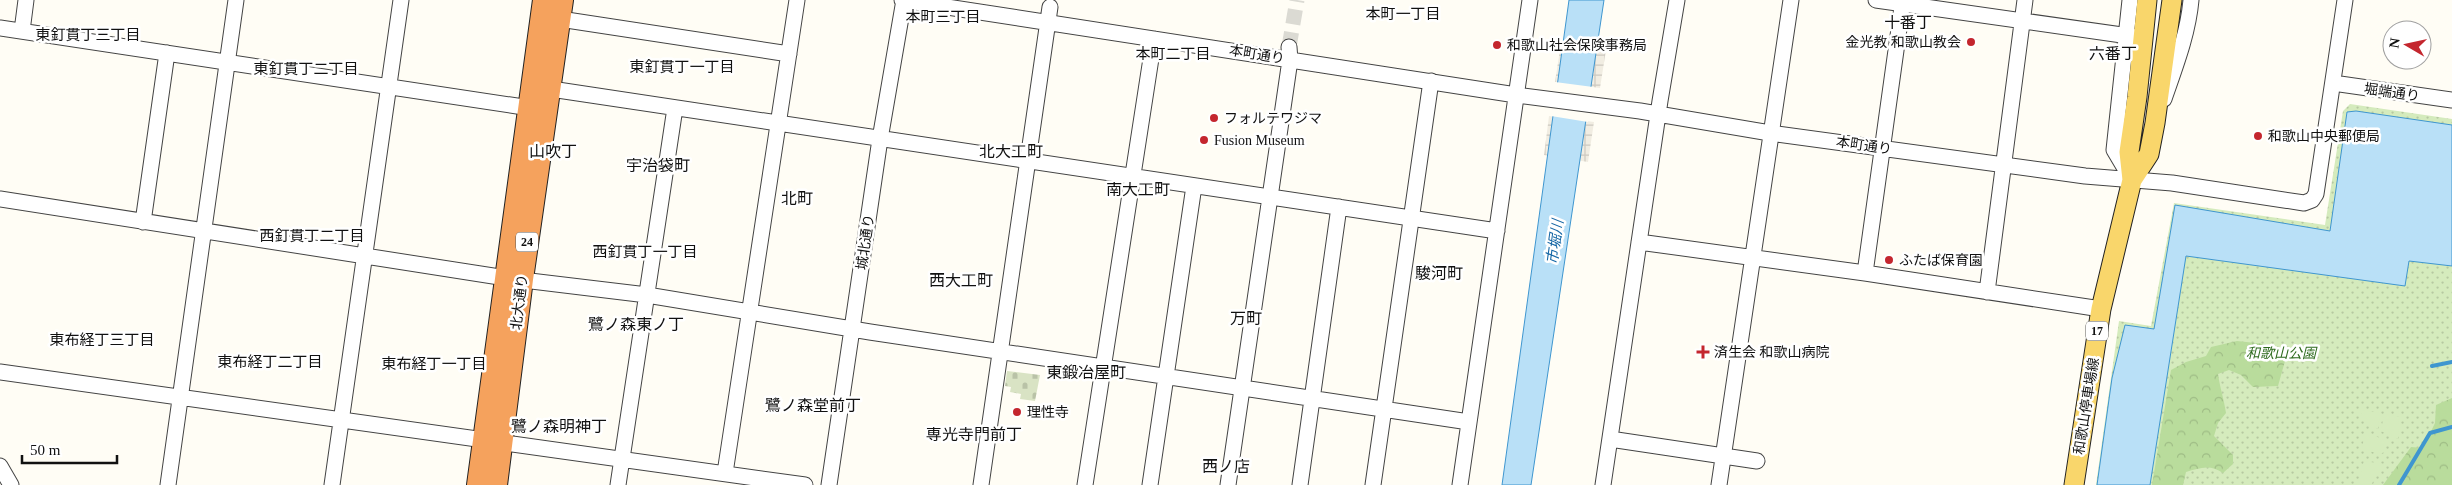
<svg xmlns="http://www.w3.org/2000/svg" width="2452" height="485" viewBox="0 0 2452 485" font-family="'Times New Roman','Noto Sans JP',serif">
  <style>
    .grass { fill: url(#grass-dots) }
    .forest { fill: url(#forest-crowns) }
    .cemetery { fill: url(#cemetery-stones) }
    .garden { fill: #d5ebbd }
    .plaza { fill: url(#plaza-grid) }
    .water { fill: #b9e0f7; stroke: #3f96cf }
    .pier { fill: #fffdf5 }
    .lines { fill: none; stroke-linecap: round; stroke-linejoin: round }
    .stream { stroke: #3f96cf; stroke-width: 4 }
    .minor-tunnel { stroke: #dbdad3; stroke-width: 15; stroke-dasharray: 15 8; stroke-linecap: butt }
    .minor-casing { stroke: #444; stroke-width: 17 }
    .major-casing { stroke: #222; stroke-width: 21 }
    .highway-casing { stroke: #222; stroke-width: 24 }
    .minor { stroke: #fff; stroke-width: 15 }
    .major { stroke: #f9d66b; stroke-width: 19 }
    .highway { stroke: #f5a25d; stroke-width: 22 }
    .poi-dot { fill: #c4262e; stroke: #fff; stroke-width: 2 }
    .labels { text-anchor: middle; stroke-width: 5; stroke-linejoin: round; paint-order: stroke }
    .shield { fill: #fff; stroke: #585858; stroke-width: 1 }
    .shield-label { font-size: 12px; font-weight: bold; fill: #111 }
    .poi-label { font-size: 14px; fill: #111; stroke: #fff; text-anchor: start }
    .street-label { font-size: 14px; fill: #111; stroke: #fff }
    .park-label { font-size: 14px; font-style: italic; fill: #2f6b1f; stroke: #fff }
    .neighbourhood-label { font-size: 15px; fill: #111; stroke: #fff }
    .water-label { font-size: 15px; font-style: italic; fill: #1768a6; stroke: #fff }
    .quarter-label { font-size: 16px; fill: #111; stroke: #fff }
  </style>
  <defs>
    <pattern id="grass-dots" width="8" height="8" patternUnits="userSpaceOnUse" patternTransform="scale(1.25)"><rect width="8" height="8" fill="#d5ebbd"/><path d="M2 2h.1M6 6h.1" fill="none" stroke="#b6c8a1" stroke-width="1.8" stroke-linecap="round"/></pattern>
    <pattern id="forest-crowns" width="20" height="18" patternUnits="userSpaceOnUse" patternTransform="scale(1.25)"><rect width="20" height="18" fill="#b9dc9c"/><path d="M2 6a3 3 0 1 1 6 0M12 15a3 3 0 1 1 6 0" fill="none" stroke="#9ebc85"/></pattern>
    <pattern id="cemetery-stones" width="16" height="16" patternUnits="userSpaceOnUse" patternTransform="scale(1.25)"><rect width="16" height="16" fill="#d9e3c4"/><path d="M2 7V4a2 2 0 0 1 4 0v3zM10 15v-3a2 2 0 0 1 4 0v3z" fill="#b9c2a7"/></pattern>
    <pattern id="plaza-grid" width="8" height="8" patternUnits="userSpaceOnUse" patternTransform="scale(1.25)"><rect width="8" height="8" fill="#f1ede2"/><path d="M0 4h8M4 0v8" fill="none" stroke="#cecac1"/></pattern>
  </defs>
  <rect width="100%" height="100%" fill="#fffdf5"/>
  <path class="grass" d="M2350 104 2452 119V485H2096L2119 321 2151 326 2174 203 2325 225 2343 111Z"/>
  <path class="forest" d="M2237 341 2265 344 2285 361 2278 386 2253 387 2241 375 2229 370 2218 374C2220 388 2224 399 2226 413L2218 423 2214 436 2233 455V464L2223 473C2210 464 2200 468 2186 472L2183 485H2152L2171 370 2186 362 2206 356 2211 347Z
    M2452 398V485H2383L2411 447 2423 448 2435 423 2436 405Z"/>
  <path class="cemetery" d="M1007 371 1040 375 1035 401 1020 399 1021 394 1010 392 1011 387 1005 386Z"/>
  <path class="garden" d="M2361 410 2380 413 2378 429 2369 424 2361 413Z
    M2384 414 2402 417 2398 439 2381 431Z
    M2365 436H2375L2385 440V452L2379 454 2363 449 2362 446Z
    M2364 461 2384 464 2371 485H2357Z"/>
  <path class="plaza" d="M1561 43 1606 50 1600 88 1555 82Z
    M1549 116 1594 122 1588 162 1544 155Z"/>
  <path class="water" d="M1569 0H1604L1531 485H1502Z
    M2356 111 2452 125V266L2409 261 2405 286 2186 256 2150 485H2097L2112 378 2125 325 2154 329 2175 205 2330 231 2347 112Z"/>
  <path class="pier" d="M1555 82 1593 87 1588 122 1551 116Z"/>
  <g class="lines">
    <path class="stream" d="M2432 366 2452 362
      M2399 485 2430 433 2452 427"/>
    <path class="minor-tunnel" d="M1289 47 1297 0"/>
    <g class="minor-casing">
      <path id="minor" d="M902 0 1516 95 1640 111 1770 133 2085 176 2172 183 2304 203 2312 200 2316 194 2345 0
        M1876 0 2143 38
        M2130 0 2114 150 2130 177
        M560 19 789 54
        M0 28 530 108
        M22 31 26 0
        M2333 83 2452 100
        M551 89 1497 231
        M2164 99C2175 67 2188 34 2191 0
        M0 199 506 278 647 295 870 332 1469 422
        M143 222 167 53
        M1639 242 1865 273 2101 309
        M1865 273 1903 0
        M1987 292 2025 0
        M0 372 805 485
        M1610 439 1757 461
        M0 466 11 485
        M725 473 797 0
        M168 485 236 0
        M332 485 401 0
        M618 485 675 108
        M829 485 880 139 904 0
        M981 485 1050 7
        M1085 485 1154 39
        M1150 485 1194 186
        M1228 485 1290 60 1289 47
        M1300 485 1339 207
        M1373 485 1431 81
        M1460 485 1530 0
        M1603 485 1660 101 1677 0
        M1719 485 1791 0"/>
    </g>
    <g class="major-casing">
      <path id="major" d="M2132 180 2129 152 2137 97 2147 0
        M2074 485 2101 309 2132 180 2149 154 2155 123 2172 0"/>
    </g>
    <g class="highway-casing">
      <path id="highway" d="M478 485 544 0
        M496 485 522 279 562 0"/>
    </g>
    <use href="#minor" class="minor"/>
    <use href="#major" class="major"/>
    <use href="#highway" class="highway"/>
  </g>
  <g class="poi-dot">
    <circle cx="1971" cy="42" r="5"/>
    <circle cx="1497" cy="45" r="5"/>
    <circle cx="1214" cy="118" r="5"/>
    <circle cx="2258" cy="136" r="5"/>
    <circle cx="1204" cy="140" r="5"/>
    <circle cx="1889" cy="260" r="5"/>
    <path d="M1700.5 344.5h5v5h5v5h-5v5h-5v-5h-5v-5h5z"/>
    <circle cx="1017" cy="412" r="5"/>
  </g>
  <g class="labels">
    <g class="shield">
      <rect x="516" y="232.5" width="22" height="19" rx="4"/>
      <rect x="2086" y="321.5" width="22" height="19" rx="4"/>
    </g>
    <g class="shield-label">
      <text x="527" y="246">24</text>
      <text x="2097" y="335">17</text>
    </g>
    <g class="poi-label">
      <text x="1961" y="47" text-anchor="end">金光教 和歌山教会</text>
      <text x="1507" y="50">和歌山社会保険事務局</text>
      <text x="1224" y="123">フォルテワジマ</text>
      <text x="2268" y="141">和歌山中央郵便局</text>
      <text x="1214" y="145">Fusion Museum</text>
      <text x="1899" y="265">ふたば保育園</text>
      <text x="1714" y="357">済生会 和歌山病院</text>
      <text x="1027" y="417">理性寺</text>
    </g>
    <g class="street-label">
      <text transform="translate(1257 54) rotate(9)" y="5">本町通り</text>
      <text transform="translate(2392 92) rotate(8)" y="5">堀端通り</text>
      <text transform="translate(1864 145) rotate(8)" y="5">本町通り</text>
      <text transform="translate(865 242) rotate(-82)" y="5">城北通り</text>
      <text transform="translate(519 302) rotate(-83)" y="5">北大通り</text>
      <text transform="translate(2086 406) rotate(-81)" y="5">和歌山停車場線</text>
    </g>
    <g class="park-label">
      <text x="2281" y="358">和歌山公園</text>
    </g>
    <g class="neighbourhood-label">
      <text x="1403" y="19">本町一丁目</text>
      <text x="943" y="22">本町三丁目</text>
      <text x="88" y="40">東釘貫丁三丁目</text>
      <text x="1173" y="59">本町二丁目</text>
      <text x="682" y="72">東釘貫丁一丁目</text>
      <text x="306" y="74">東釘貫丁二丁目</text>
      <text x="312" y="241">西釘貫丁二丁目</text>
      <text x="645" y="257">西釘貫丁一丁目</text>
      <text x="102" y="345">東布経丁三丁目</text>
      <text x="270" y="367">東布経丁二丁目</text>
      <text x="434" y="369">東布経丁一丁目</text>
    </g>
    <g class="water-label">
      <text transform="translate(1555 242) rotate(-82)" y="5">市堀川</text>
    </g>
    <g class="quarter-label">
      <text x="1908" y="28">十番丁</text>
      <text x="2113" y="59">六番丁</text>
      <text x="553" y="157">山吹丁</text>
      <text x="1011" y="157">北大工町</text>
      <text x="658" y="171">宇治袋町</text>
      <text x="1138" y="195">南大工町</text>
      <text x="797" y="204">北町</text>
      <text x="1439" y="279">駿河町</text>
      <text x="961" y="286">西大工町</text>
      <text x="1246" y="324">万町</text>
      <text x="636" y="330">鷺ノ森東ノ丁</text>
      <text x="1086" y="378">東鍛冶屋町</text>
      <text x="813" y="411">鷺ノ森堂前丁</text>
      <text x="559" y="432">鷺ノ森明神丁</text>
      <text x="974" y="440">専光寺門前丁</text>
      <text x="1226" y="472">西ノ店</text>
    </g>
  </g>
  <g transform="translate(2407 45) rotate(279)"><circle r="24" fill="#ffffff" stroke="#a0a0a0"/>
  <path d="M0-4L9 19L0 12L-9 19Z" fill="#c4262e"/>
  <text y="-8" font-size="14" font-weight="bold" text-anchor="middle" fill="#111111">N</text>
  </g>
  <path d="M22 455v8h95v-8" fill="none" stroke="#111111" stroke-width="2.5"/>
  <text x="30" y="455" font-size="15" fill="#111111" stroke="#ffffff" stroke-width="4" paint-order="stroke">50 m</text>
</svg>
